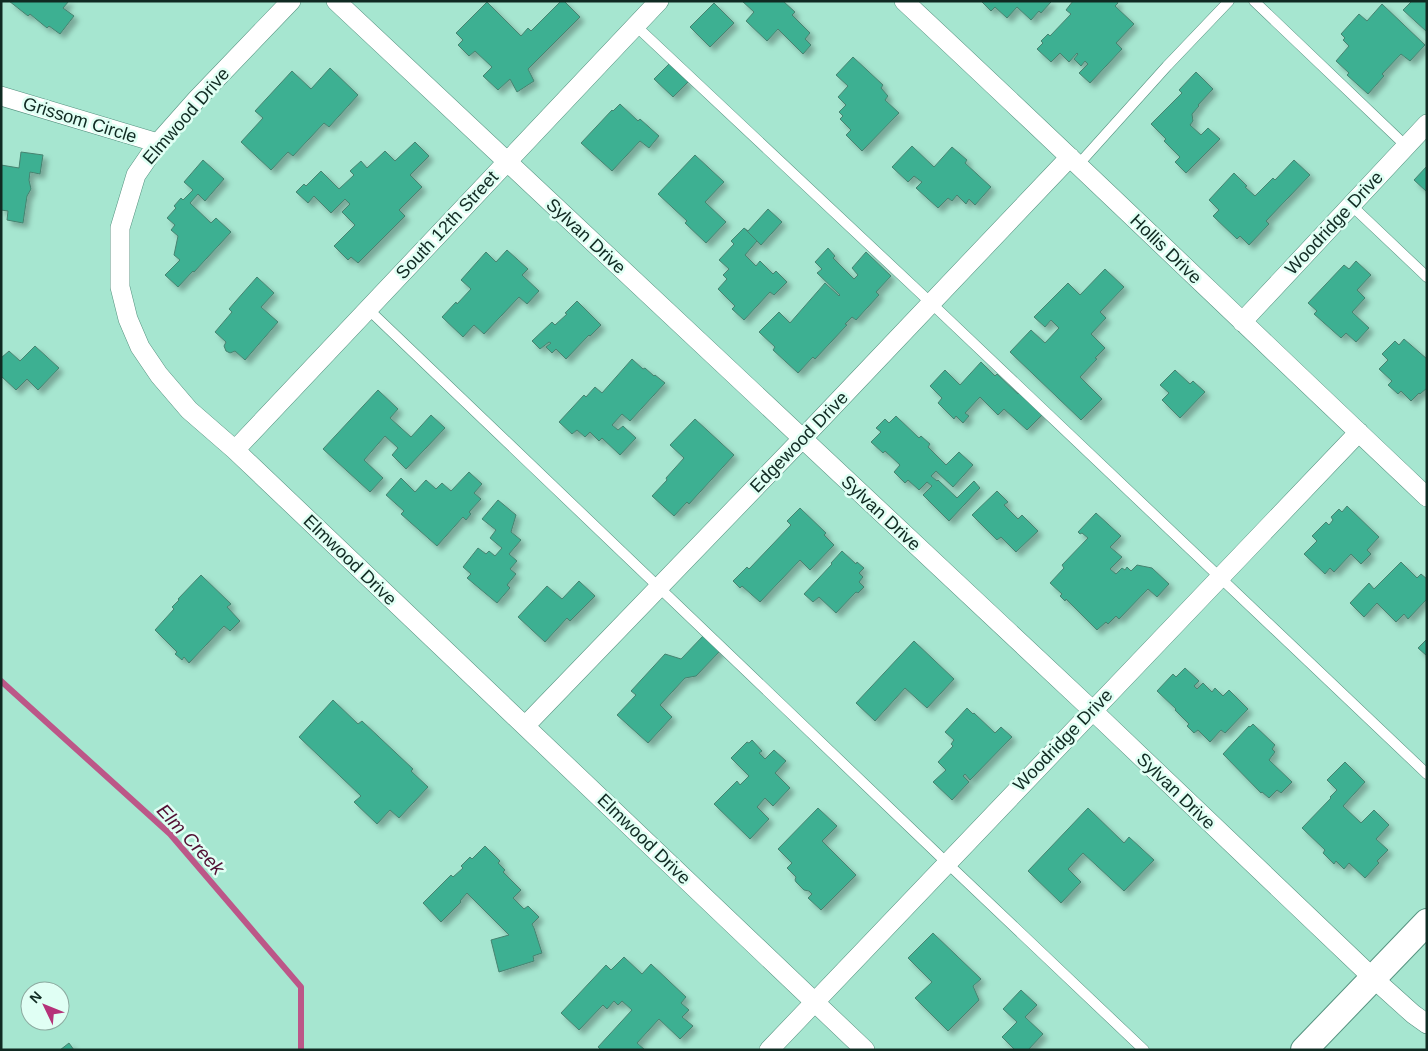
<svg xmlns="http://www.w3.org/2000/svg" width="1428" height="1051" viewBox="0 0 1428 1051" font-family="Helvetica,sans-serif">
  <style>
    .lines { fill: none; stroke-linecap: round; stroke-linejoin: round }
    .stream { stroke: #bc5788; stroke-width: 6 }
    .building { fill: #3eb092; stroke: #468370; filter: url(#shadow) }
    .service-casing { stroke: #569380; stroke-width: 11 }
    .minor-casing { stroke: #569380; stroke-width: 20 }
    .secondary-casing { stroke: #569380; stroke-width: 28 }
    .service { stroke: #fff; stroke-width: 10 }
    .minor { stroke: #fff; stroke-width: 19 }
    .secondary { stroke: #fff; stroke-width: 26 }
    .labels { text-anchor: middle; stroke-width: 5; stroke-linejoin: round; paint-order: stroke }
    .street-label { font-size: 18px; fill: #102a22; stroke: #e0fff4 }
    .water-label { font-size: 19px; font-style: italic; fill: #511033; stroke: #e0fff4 }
  </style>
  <defs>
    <filter id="shadow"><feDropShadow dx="4.5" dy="4.5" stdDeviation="2.5" flood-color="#0004"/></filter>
  </defs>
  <rect width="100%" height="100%" fill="#a6e6d0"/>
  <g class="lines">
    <path class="stream" d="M1 681 170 834 301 987V1050"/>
  </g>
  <path class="building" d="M9 1H69L63 8 74 16 60 34 49 26 47 28 30 14 28 16Z
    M561 1H564L580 17 528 69 534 81 517 92 510 79 498 90 483 76 492 67 475 51 469 56 458 45 463 40 456 33 487 2 521 36 528 28 531 31Z
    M742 1H783L795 12 792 15 810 33 805 39 811 45 803 54 778 29 767 41 746 21 754 12Z
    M981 1H1050L1051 2 1041 13 1039 11 1031 20 1017 7 1007 18 995 7 991 11Z
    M1073 1H1117L1118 3 1115 6 1134 24 1116 43 1122 49 1090 83 1079 73 1088 64 1085 61 1081 66 1074 59 1078 54 1077 53 1069 62 1060 53 1051 62 1037 49 1043 43 1041 41 1048 34 1050 36 1071 14 1066 10Z
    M1412 1H1427V32L1403 10Z
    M714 3 734 23 710 47 690 27Z
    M1382 4 1425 45 1410 61 1401 54 1382 74 1384 76 1368 94 1347 75 1349 73 1336 61 1349 46 1343 40 1345 38 1341 34 1359 14 1367 21Z
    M853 57 883 85 881 88 888 96 885 100 899 113 862 151 846 135 851 130 840 119 843 116 839 112 846 105 838 97 848 86 836 75Z
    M669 64 688 82 673 97 654 79Z
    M330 68 358 95 329 127 324 123 293 156 288 152 271 170 241 142 263 118 255 111 292 71 311 89Z
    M1196 72 1213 89 1198 105 1199 106 1192 114 1193 121 1190 125 1201 135 1208 128 1220 139 1186 173 1175 162 1180 157 1164 141 1166 139 1151 124 1182 93 1179 90Z
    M620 104 638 121 640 119 659 136 649 148 640 141 612 171 581 143 612 110 613 111Z
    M415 142 429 156 410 175 422 187 399 210 405 216 358 263 351 257 348 260 334 246 355 225 342 212 350 204 345 199 331 213 314 196 308 203 296 192 304 184 306 186 321 171 339 189 354 175 350 171 361 161 367 168 385 151 395 161Z
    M912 146 934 167 952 147 967 160 965 163 991 187 975 205 969 199 966 204 957 195 952 201 948 198 938 208 916 188 922 182 914 176 908 182 892 167Z
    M21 152 43 155 40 174 30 172 29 180 31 189 27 196 23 223 7 220 8 211 1 210V165L19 168Z
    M695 155 724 182 705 202 726 222 706 243 685 223 687 221 658 194Z
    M203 160 224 179 205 201 198 194 190 203 211 223 216 218 231 232 194 272 193 271 178 287 165 275 180 260 174 255 178 236 171 230 175 225 167 218 176 208 174 206 181 198 183 200 193 190 184 182Z
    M1294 160 1310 175 1266 221 1269 224 1249 245 1240 236 1237 239 1213 216 1219 210 1209 200 1234 173 1247 186 1245 187 1255 196 1273 178 1275 180Z
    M1427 166V192L1414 180Z
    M768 209 782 222 761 245 744 228 748 231Z
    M744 228 757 241 745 255 756 266 760 261 773 274 776 271 787 282 774 295 770 292 744 320 732 309 735 306 718 289 727 279 723 275 729 269 719 260 734 244 731 241Z
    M828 248 835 256 833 258 854 279 858 275 852 268 866 252 891 276 876 292 879 295 856 320 852 317 845 324 847 325 815 359 813 357 798 373 773 350 775 347 759 332 779 312 790 323 825 283 839 296 840 295 817 273 822 269 815 262Z
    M507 250 528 269 522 275 539 291 527 304 519 297 484 334 474 325 463 337 442 317 456 302 457 304 471 289 461 280 486 252 496 262Z
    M1356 261 1371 275 1357 290 1365 298 1352 312 1369 328 1356 342 1346 333 1341 338 1314 314 1317 311 1308 303 1344 265 1349 269Z
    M1105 269 1124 287 1100 312 1106 318 1091 334 1105 348 1095 358 1097 359 1080 377 1102 399 1081 420 1010 352 1031 330 1045 343 1059 328 1051 320 1045 327 1034 317 1068 283 1080 295Z
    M257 277 274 293 261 307 278 322 245 360 235 351 230 353 226 351 224 346 226 342 215 332 232 312 229 309 235 302Z
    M577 301 601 325 590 336 589 335 566 359 556 349 552 353 546 347 551 343 549 342 540 349 532 341 552 322 555 325 567 314 565 313Z
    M1404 339 1427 359V388L1420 394 1419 393 1411 401 1401 391 1398 394 1388 385 1392 381 1379 369 1388 360 1382 354 1395 341 1399 345Z
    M35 346 59 368 38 390 27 379 16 390 1 376V358L9 351 20 361Z
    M632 359 643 369 645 368 654 376 655 375 665 383 630 421 622 414 612 425 618 430 623 426 636 438 620 455 602 438 599 441 590 432 585 437 577 430 572 434 559 422 584 395 586 397 595 387 602 393Z
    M981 362 995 376 997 374 1018 394 1021 391 1044 413 1027 430 1004 409 998 415 980 397 965 413 969 416 963 423 956 416 954 419 938 403 942 398 930 386 945 370 960 385Z
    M1175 370 1190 384 1193 381 1205 392 1180 418 1162 400 1169 393 1160 385Z
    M378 390 398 409 390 418 411 437 431 415 445 428 406 469 392 455 398 448 385 436 364 460 383 478 370 492 323 449Z
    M896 416 919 438 921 436 930 444 928 447 946 465 959 452 973 465 953 487 936 471 931 476 937 481 938 480 957 498 974 481 980 488 949 521 923 495 932 486 927 482 919 490 908 480 905 483 894 472 900 465 885 451 883 453 871 442 881 432 876 428 885 419 889 423Z
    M695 419 734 455 689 504 687 502 674 516 652 496 667 480 666 478 684 458 670 445Z
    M469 472 482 484 474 493 481 499 469 512 471 514 466 520 463 517 437 546 401 514 404 511 386 495 401 478 415 492 426 480 436 489 442 483 451 491Z
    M997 491 1008 502 1004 505 1018 519 1022 515 1038 531 1016 552 1001 537 997 540 972 515Z
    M498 500 516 515 511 532 521 540 509 554 517 561 510 569 516 574 507 585 510 588 497 603 467 578 471 574 463 567 478 548 486 554 489 551 495 556 502 548 490 538 496 530 482 519Z
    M1347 506 1379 537 1367 550 1371 554 1361 564 1351 554 1334 572 1330 568 1325 574 1304 554 1317 541 1312 536 1326 522 1329 525 1333 520 1331 517 1339 509 1342 512Z
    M800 508 826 533 824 535 834 545 810 570 800 560 760 602 742 586 740 588 733 581 747 567 749 569 791 525 787 521Z
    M1096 513 1121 536 1110 547 1122 557 1110 569 1116 574 1122 568 1125 570 1127 567 1131 571 1137 565 1152 568 1169 584 1157 597 1148 589 1119 619 1116 616 1108 624 1106 622 1097 630 1066 599 1065 601 1060 596 1062 594 1050 583 1064 568 1062 565 1088 538 1082 533 1080 534 1078 532Z
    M842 551 856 564 857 562 864 568 859 573 863 577 859 582 864 587 858 593 856 592 836 613 819 597 813 602 804 594 832 564 831 563Z
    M1401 562 1417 578 1421 574 1427 579V599L1408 619 1404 614 1396 622 1377 603 1364 617 1350 603 1369 583 1374 589Z
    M201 575 231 604 227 607 240 621 230 631 224 626 189 663 184 657 182 660 175 654 177 652 155 630 174 609 172 607 179 600 178 599Z
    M579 581 595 596 570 621 567 618 545 642 518 617 547 586 562 599Z
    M704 635 721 650 696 676 685 678 660 705 672 717 648 743 617 715 636 695 631 691 665 654 681 659Z
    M1427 639V656L1418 648Z
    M914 641 954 679 927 708 905 688 875 721 856 703Z
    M1185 668 1199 681 1194 686 1197 689 1203 683 1212 692 1215 688 1223 696 1229 690 1248 709 1225 733 1221 730 1210 742 1198 730 1194 733 1187 726 1189 724 1175 710 1176 709 1157 691 1173 674 1176 677Z
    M333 700 358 724 362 721 413 769 411 771 428 787 399 818 390 810 377 824 354 802 361 796 299 737Z
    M967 708 973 714 974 713 995 733 1001 727 1012 737 970 780 965 774 963 776 969 782 952 800 933 782 946 770 938 762 953 746 951 744 954 740 945 732Z
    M1253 724 1275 745 1272 749 1275 752 1269 760 1292 782 1281 793 1277 790 1269 798 1262 792 1261 793 1223 754 1249 726 1250 727Z
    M752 740 762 751 759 753 765 759 774 750 786 761 775 773 790 788 773 806 765 798 757 807 769 819 750 839 714 804 737 781 740 785 749 776 731 758 747 742 749 743Z
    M1345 762 1365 782 1343 806 1361 823 1374 810 1389 825 1376 839 1388 850 1377 861 1379 863 1365 878 1349 863 1344 869 1336 861 1334 864 1323 853 1325 850 1302 828 1331 798 1330 797 1337 790 1327 780Z
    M818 808 837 826 822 841 856 875 821 910 808 898 812 894 809 891 804 890 796 882 795 880 796 877 787 868 792 863 778 849Z
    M1088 808 1124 843 1129 837 1154 860 1124 891 1083 853 1068 869 1081 882 1061 903 1028 871Z
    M485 846 500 861 498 863 505 870 503 872 521 890 513 898 524 909 528 906 539 917 532 924 534 928 542 953 533 956 534 961 499 972 491 940 509 935 467 893 460 901 461 902 441 922 423 903 451 875 453 877 463 868 461 866 470 857 472 859Z
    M933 933 981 979 973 986 979 1000 948 1031 915 998 932 982 908 958Z
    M624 957 642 974 651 964 686 997 681 1003 689 1010 682 1017 693 1026 680 1039 659 1019 637 1043 645 1050H601L598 1047 632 1010 622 1001 618 1005 614 1001 607 1009 603 1005 579 1030 561 1013 606 965 611 970Z
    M1021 990 1037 1005 1025 1017 1043 1034 1028 1050H1013L1014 1049 1002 1037 1017 1022 1003 1009Z
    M69 1043 74 1050H60Z"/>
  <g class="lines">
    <g class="service-casing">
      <path id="service" d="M1254 1 1406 146
        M636 26 931 303 1427 774
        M1078 165 1167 66 1229 1
        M1351 205 1427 277
        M368 309 947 863 1144 1050"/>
    </g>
    <g class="minor-casing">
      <path id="minor" d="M291 1 197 99 158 143 136 175 120 228V287L128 319 140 347 159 375 189 410 235 450 865 1050
        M336 1 1092 710 1373 978 1413 1014 1427 1024
        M904 1C1080 165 1252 332 1427 497
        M1 96 158 143
        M1242 322 1427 124
        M235 450 659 1
        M525 726 802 439 1070 157
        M769 1050 1359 432"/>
    </g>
    <g class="secondary-casing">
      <path id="secondary" d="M1304 1050 1427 922"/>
    </g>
    <use href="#service" class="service"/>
    <use href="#minor" class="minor"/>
    <use href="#secondary" class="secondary"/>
  </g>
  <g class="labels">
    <g class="street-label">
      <text transform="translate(186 116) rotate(-49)" y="6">Elmwood Drive</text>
      <text transform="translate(80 120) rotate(17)" y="6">Grissom Circle</text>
      <text transform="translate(1334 223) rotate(-47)" y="6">Woodridge Drive</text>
      <text transform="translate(447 225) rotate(-47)" y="6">South 12th Street</text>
      <text transform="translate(586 236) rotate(43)" y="6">Sylvan Drive</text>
      <text transform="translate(1166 249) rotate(44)" y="6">Hollis Drive</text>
      <text transform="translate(799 442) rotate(-46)" y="6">Edgewood Drive</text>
      <text transform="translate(881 513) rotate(43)" y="6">Sylvan Drive</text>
      <text transform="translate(350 560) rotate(44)" y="6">Elmwood Drive</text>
      <text transform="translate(1063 740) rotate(-46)" y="6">Woodridge Drive</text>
      <text transform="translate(1176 791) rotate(44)" y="6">Sylvan Drive</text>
      <text transform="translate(644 839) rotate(44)" y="6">Elmwood Drive</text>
    </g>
    <g class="water-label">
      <text transform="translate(191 839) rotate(47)" y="7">Elm Creek</text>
    </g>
  </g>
  <rect width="1428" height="1051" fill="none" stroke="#102a22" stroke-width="5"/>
  <g transform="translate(45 1006) rotate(313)"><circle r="24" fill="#e0fff4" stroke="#8daaa0"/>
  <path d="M0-4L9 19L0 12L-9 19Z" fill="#b53279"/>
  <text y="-8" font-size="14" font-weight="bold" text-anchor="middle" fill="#102a22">N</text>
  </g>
</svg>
